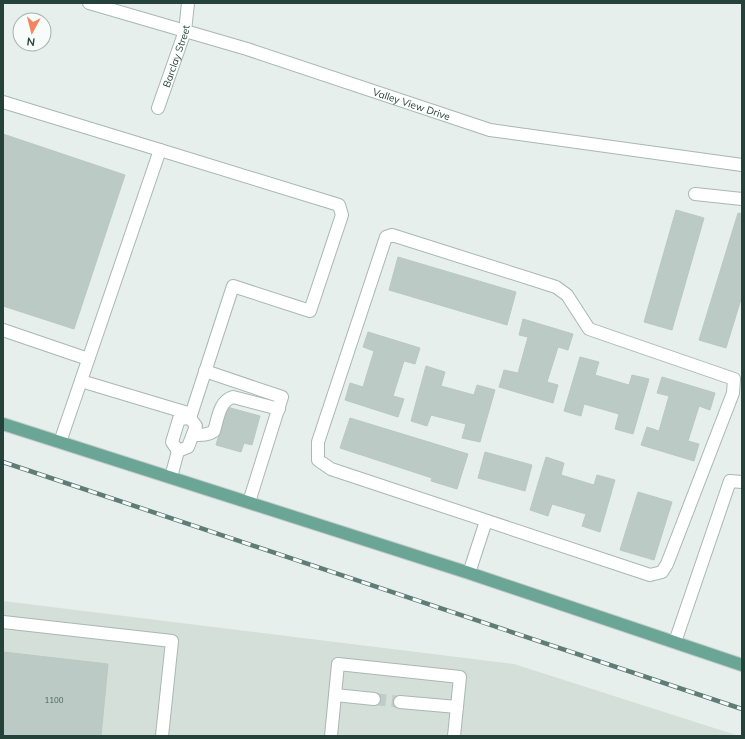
<svg xmlns="http://www.w3.org/2000/svg" width="745" height="739" viewBox="0 0 745 739" font-family="Mulish,sans-serif">
  <style>
    .built { fill: #d4dfda }
    .building { fill: #bbcac4; stroke: #b8c9c2 }
    .lines { fill: none; stroke-linecap: round; stroke-linejoin: round }
    .minor-tunnel { stroke: #bfccc8; stroke-width: 12; stroke-dasharray: 12 6; stroke-linecap: butt }
    .minor-casing { stroke: #a8b8b2; stroke-width: 14 }
    .major-casing { stroke: #c2cac8; stroke-width: 14 }
    .minor { stroke: #fff; stroke-width: 12 }
    .major { stroke: #6aa596; stroke-width: 12 }
    .rail-casing { stroke: #5f7d75; stroke-width: 4.5 }
    .rail { stroke: #f7fbf9; stroke-width: 3; stroke-dasharray: 9; stroke-linecap: butt }
    .labels { text-anchor: middle; stroke-width: 3; stroke-linejoin: round; paint-order: stroke }
    .number-label { font-size: 8px; fill: #4a645c }
    .street-label { font-size: 10px; fill: #24423a; stroke: #f7fbf9 }
  </style>
  <rect width="100%" height="100%" fill="#e6efeb"/>
  <path class="built" d="M3 601 514 664 739 736H3Z"/>
  <path class="building" d="M3 134 125 175 74 329 3 306Z
    M676 210 704 218 672 330 644 322Z
    M738 213 742 214V296L726 348 699 340Z
    M398 257 516 292 507 325 389 290Z
    M523 319 573 334 568 350 558 347 547 382 558 385 553 403 499 387 504 370 518 373 528 337 519 335Z
    M368 332 420 348 415 364 404 361 393 396 404 399 398 417 345 400 350 383 363 387 374 351 363 347Z
    M580 357 599 362 595 375 629 385 632 375 649 379 633 434 615 429 619 414 584 404 581 416 564 411Z
    M426 366 445 372 441 386 474 395 477 385 495 390 480 442 462 438 466 424 431 415 427 426 411 421Z
    M662 377 715 393 710 410 699 406 688 441 699 444 694 461 641 445 647 427 659 431 669 396 657 393Z
    M227 407 260 416 252 445 244 443 241 452 216 445Z
    M350 418 468 454 457 489 431 481 432 478 340 448Z
    M485 452 532 465 525 491 478 478Z
    M546 457 564 463 561 475 594 485 597 475 615 480 600 532 582 526 586 514 552 504 548 516 530 510Z
    M638 492 672 502 654 560 620 550Z
    M3 652 108 664 101 736H3Z"/>
  <g class="lines">
    <path class="minor-tunnel" d="M374 699 400 702"/>
    <g class="minor-casing">
      <g id="minor">
        <path id="s1" d="M89 3 247 49 490 130 742 165"/>
        <path d="M3 102 160 150 60 442"/>
        <path id="s2" d="M158 108 185 31 188 3"/>
        <path d="M160 150 339 205 342 215 310 311 233 286 190 418"/>
        <path d="M695 194 742 199"/>
        <path d="M392 235 556 287 567 295 589 329 734 379 733 393 667 564 662 572 650 575 331 469 318 460V442L386 237Z"/>
        <path d="M3 330 88 359"/>
        <path d="M205 371 282 397 249 502"/>
        <path d="M81 381 191 414"/>
        <path d="M193 435C200 435 207 436 214 431 218 419 219 401 233 397L279 409"/>
        <path d="M178 451 172 442 179 419 190 418"/>
        <path d="M178 451 188 447 196 426 190 418"/>
        <path d="M171 477 178 451"/>
        <path d="M469 573 486 521"/>
        <path d="M3 622 172 641 162 736"/>
        <path d="M675 642 730 481 742 482"/>
        <path d="M335 695 374 699"/>
        <path d="M400 702 457 707"/>
        <path d="M331 736 338 664 460 677 454 736"/>
      </g>
    </g>
    <g class="major-casing">
      <path id="major" d="M3 424 469 573 742 665"/>
    </g>
    <use href="#minor" class="minor"/>
    <use href="#major" class="major"/>
    <g class="rail-casing">
      <path id="rail" d="M3 462 742 709"/>
    </g>
    <use href="#rail" class="rail"/>
  </g>
  <g class="labels">
    <g class="number-label">
      <text x="54" y="703">1100</text>
    </g>
    <g class="street-label">
      <text dy="4" stroke="none"><textPath href="#s2" startOffset="55">Barclay Street</textPath></text>
      <text dy="4" stroke="none"><textPath href="#s1" startOffset="338">Valley View Drive</textPath></text>
    </g>
  </g>
  <rect width="745" height="739" fill="none" stroke="#24423a" stroke-width="8"/>
  <g transform="translate(32 32) rotate(187)"><circle r="19" fill="#f7fbf9" stroke="#a3b1ad"/>
  <path d="M0-3L7 15L0 10L-7 15Z" fill="#f4845f"/>
  <text y="-6" font-size="11" font-weight="bold" text-anchor="middle" fill="#24423a">N</text>
  </g>
</svg>
